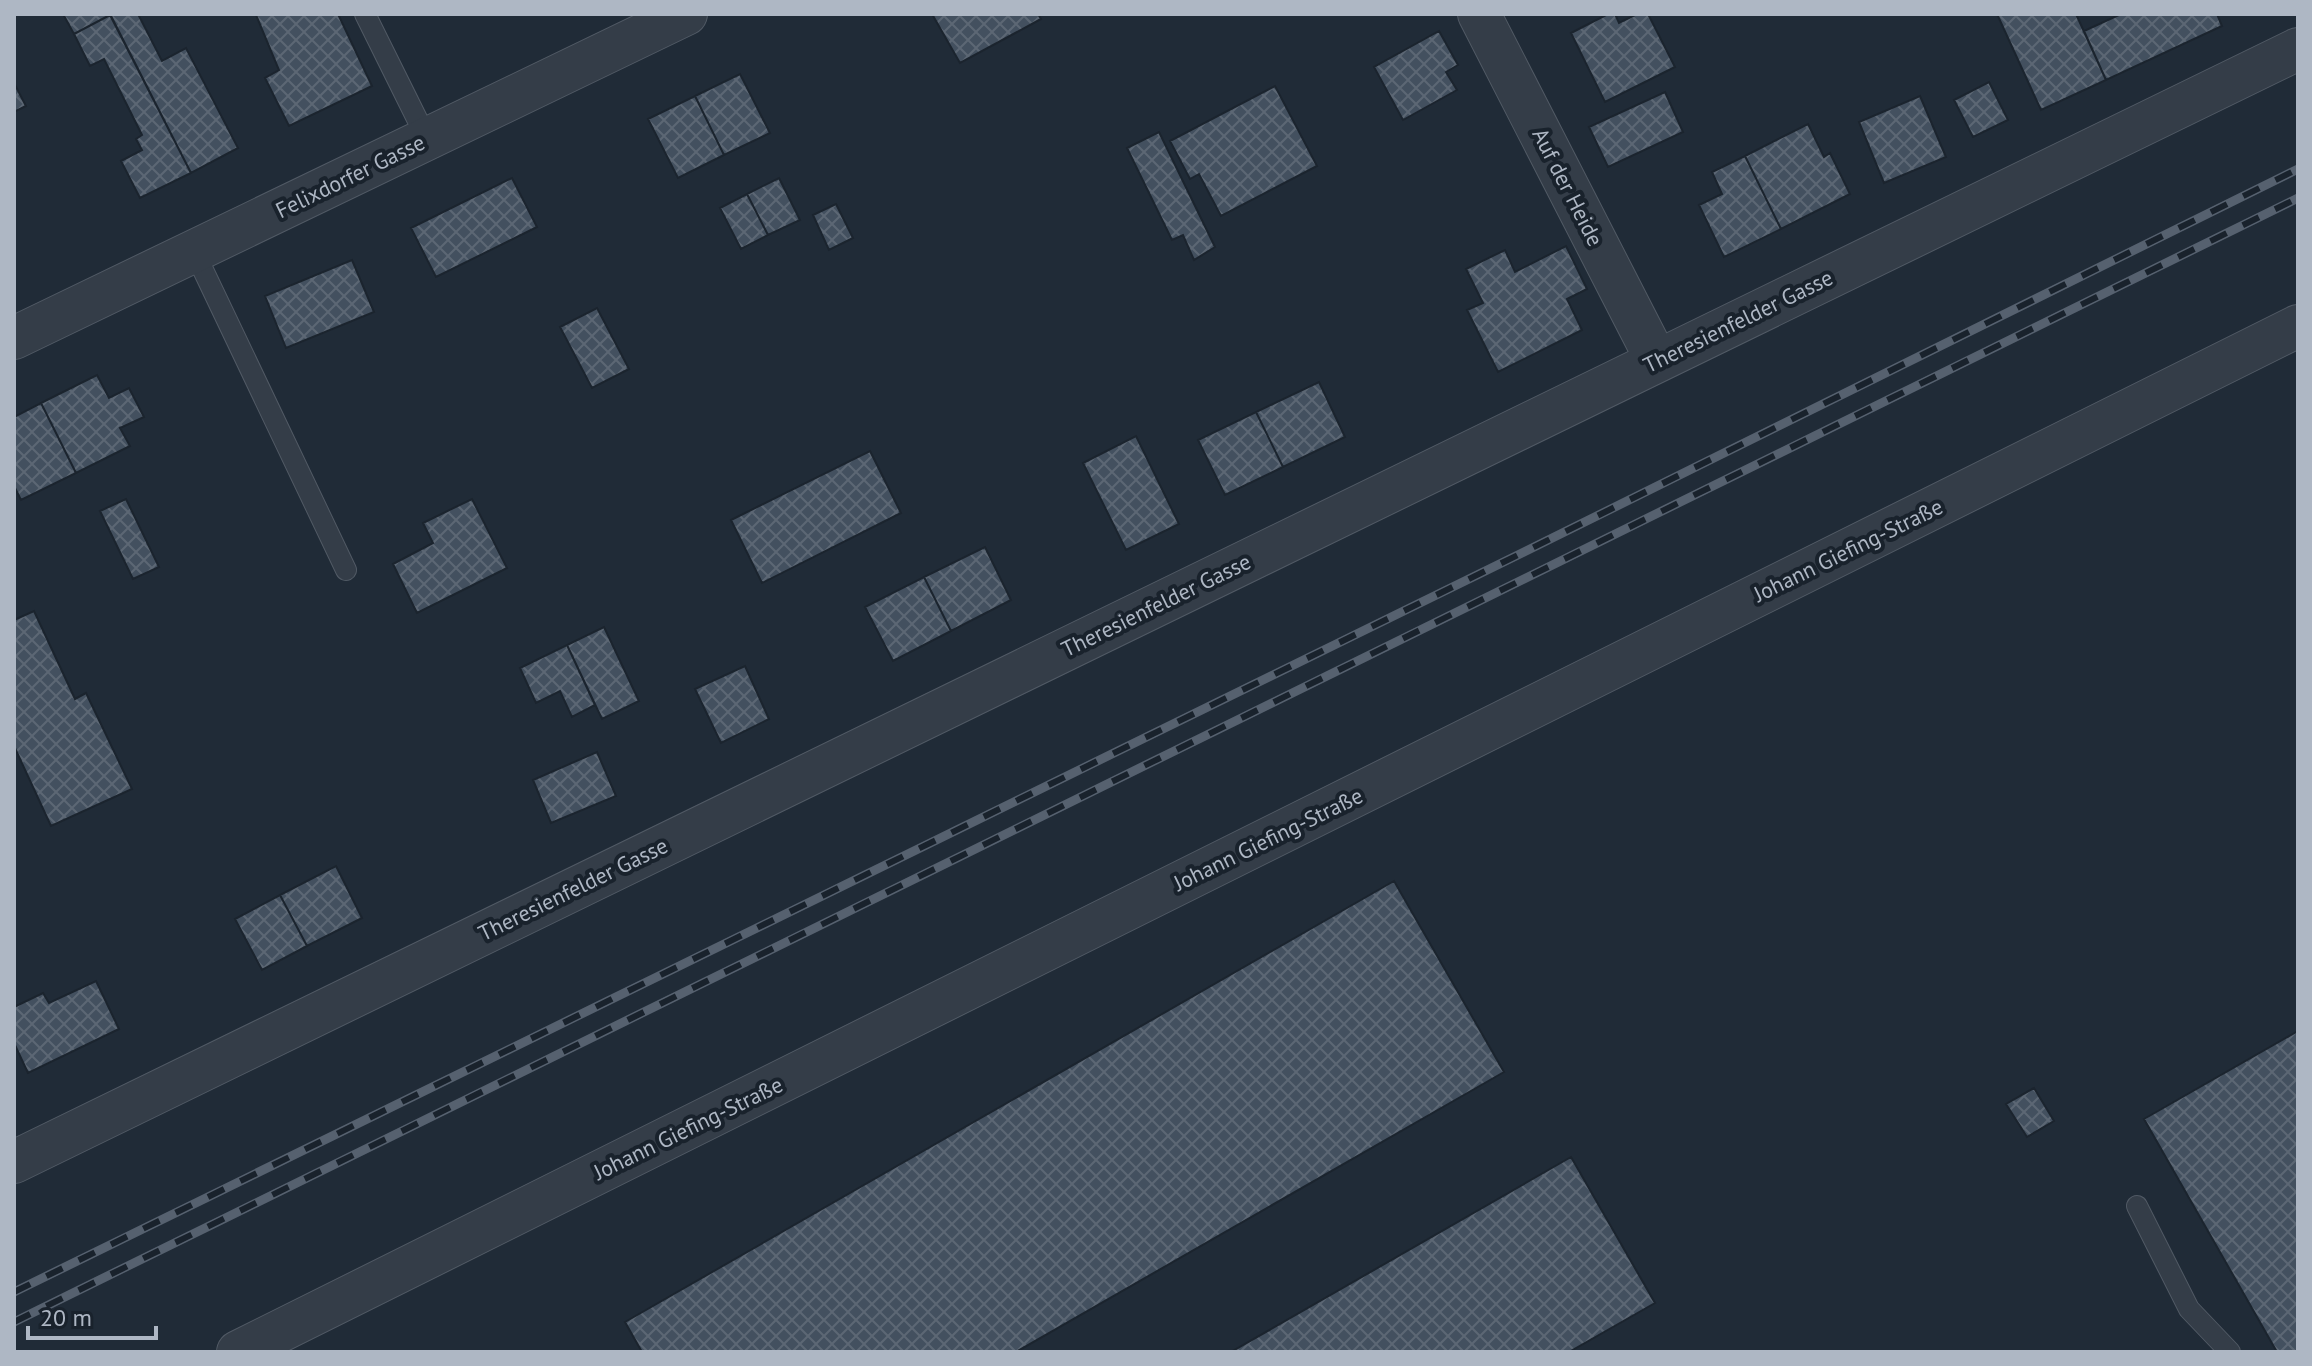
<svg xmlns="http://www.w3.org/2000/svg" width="2312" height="1366" viewBox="0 0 2312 1366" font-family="'PT Sans',sans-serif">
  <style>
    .building { fill: url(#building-cross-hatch); stroke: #1b242e; stroke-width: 2 }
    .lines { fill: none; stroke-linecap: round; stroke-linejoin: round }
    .service-casing { stroke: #515a65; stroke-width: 22 }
    .minor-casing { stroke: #515a65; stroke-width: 44 }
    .service { stroke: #343d48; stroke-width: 20 }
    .minor { stroke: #343d48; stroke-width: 42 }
    .rail-casing { stroke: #56616f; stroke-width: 9 }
    .rail { stroke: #19222c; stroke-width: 6; stroke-dasharray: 18; stroke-linecap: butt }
    .labels { text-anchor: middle; stroke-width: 8; stroke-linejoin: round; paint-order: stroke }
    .street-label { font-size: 22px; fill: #aeb7c4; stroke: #19222c }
  </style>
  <defs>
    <pattern id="building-cross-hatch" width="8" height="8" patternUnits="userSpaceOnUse" patternTransform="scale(2)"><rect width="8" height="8" fill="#43505f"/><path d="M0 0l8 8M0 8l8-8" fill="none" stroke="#5c6774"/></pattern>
  </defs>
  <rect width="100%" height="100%" fill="#202b37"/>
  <path class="building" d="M63 14H110V15L74 34Z
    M110 14H138L162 61 186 48 238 148 191 173Z
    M338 14 372 86 289 126 265 78 279 70 256 15Z
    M932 14H1038L1041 19 960 63Z
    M1608 14H1615L1619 23 1637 14H1648L1675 67 1605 102 1571 33Z
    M1997 14H2076L2106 80 2041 110Z
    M2121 14H2217L2222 26 2106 80 2084 31Z
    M110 15 191 173 140 198 121 161 142 150 136 139 142 135 104 59 90 66 74 34Z
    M1439 31 1458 65 1446 72 1457 90 1403 120 1374 67Z
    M740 74 770 133 724 155 695 96Z
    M1989 82 2008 120 1973 137 1954 100Z
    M14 83 26 106 14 112Z
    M1275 86 1317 166 1221 216 1199 174 1190 179 1170 141Z
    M1665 92 1683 132 1608 167 1589 127Z
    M695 96 724 155 678 178 648 119Z
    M1920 96 1946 157 1884 183 1859 122Z
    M1808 124 1824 157 1830 153 1850 194 1781 229 1745 156Z
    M1159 132 1215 247 1194 260 1183 235 1172 240 1127 148Z
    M1745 156 1781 229 1724 257 1699 205 1722 194 1712 172Z
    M512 178 537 227 436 277 411 228Z
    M779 178 800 220 768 235 747 194Z
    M747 194 768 235 741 249 720 208Z
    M836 204 853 238 829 250 813 215Z
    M1566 246 1587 289 1567 299 1582 330 1498 372 1467 310 1483 303 1466 269 1505 250 1515 272Z
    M352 260 374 312 286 348 265 296Z
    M597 308 629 369 592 388 560 327Z
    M97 375 109 398 129 388 144 417 120 428 130 446 76 473 41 403Z
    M1319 382 1345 437 1283 467 1256 412Z
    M41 403 76 473 21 500 14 486V417Z
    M1256 412 1283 467 1225 495 1198 440Z
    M1136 436 1179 524 1126 550 1083 463Z
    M870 451 901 513 762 583 731 520Z
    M126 499 159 567 133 579 100 511Z
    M472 499 507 568 417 613 393 564 433 543 423 523Z
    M985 547 1011 600 951 631 924 577Z
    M924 577 951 631 893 661 865 607Z
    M34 611 75 699 86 693 132 789 51 826 14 746V620Z
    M604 627 639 701 602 719 567 645Z
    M567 645 595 705 572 717 560 691 536 703 520 668Z
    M745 666 769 719 721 743 695 689Z
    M597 752 616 796 551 823 533 780Z
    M336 866 362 918 307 946 280 895Z
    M1394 881 1504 1072 1016 1352H642L625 1322Z
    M280 895 307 946 262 970 235 919Z
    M96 981 119 1029 28 1073 14 1043V1007L43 993 49 1003Z
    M2298 1031V1352H2277L2144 1119Z
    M2034 1088 2054 1121 2027 1137 2006 1104Z
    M1571 1157 1655 1303 1569 1352H1231Z"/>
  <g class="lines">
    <g class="service-casing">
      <path id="service" d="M365 14 427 139
        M194 251 346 570
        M2137 1206 2189 1309 2230 1352"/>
    </g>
    <g class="minor-casing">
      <path id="minor" d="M1479 14 1657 361
        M14 338 686 14
        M14 1162 2298 49
        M238 1352 2298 326"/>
    </g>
    <use href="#service" class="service"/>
    <use href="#minor" class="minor"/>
    <g class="rail-casing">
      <path id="rail" d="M14 1292 1524 552 2298 169
        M14 1322 2298 198"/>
    </g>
    <use href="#rail" class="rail"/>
  </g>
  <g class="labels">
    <g class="street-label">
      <text transform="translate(350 176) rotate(-26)" y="8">Felixdorfer Gasse</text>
      <text transform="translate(1568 187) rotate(63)" y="8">Auf der Heide</text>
      <text transform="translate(1738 321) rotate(-26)" y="8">Theresienfelder Gasse</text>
      <text transform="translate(1848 550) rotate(-26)" y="8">Johann Giefing-Straße</text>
      <text transform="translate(1156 605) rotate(-26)" y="8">Theresienfelder Gasse</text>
      <text transform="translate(1268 839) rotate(-26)" y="8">Johann Giefing-Straße</text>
      <text transform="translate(573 889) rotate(-26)" y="8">Theresienfelder Gasse</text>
      <text transform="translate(688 1128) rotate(-26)" y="8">Johann Giefing-Straße</text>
    </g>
  </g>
  <rect width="2312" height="1366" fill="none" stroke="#aeb7c4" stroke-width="32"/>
  <path d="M28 1326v12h128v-12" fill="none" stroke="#aeb7c4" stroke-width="4"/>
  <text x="40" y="1326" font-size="24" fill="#aeb7c4" stroke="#19222c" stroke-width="6" paint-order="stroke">20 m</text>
</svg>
